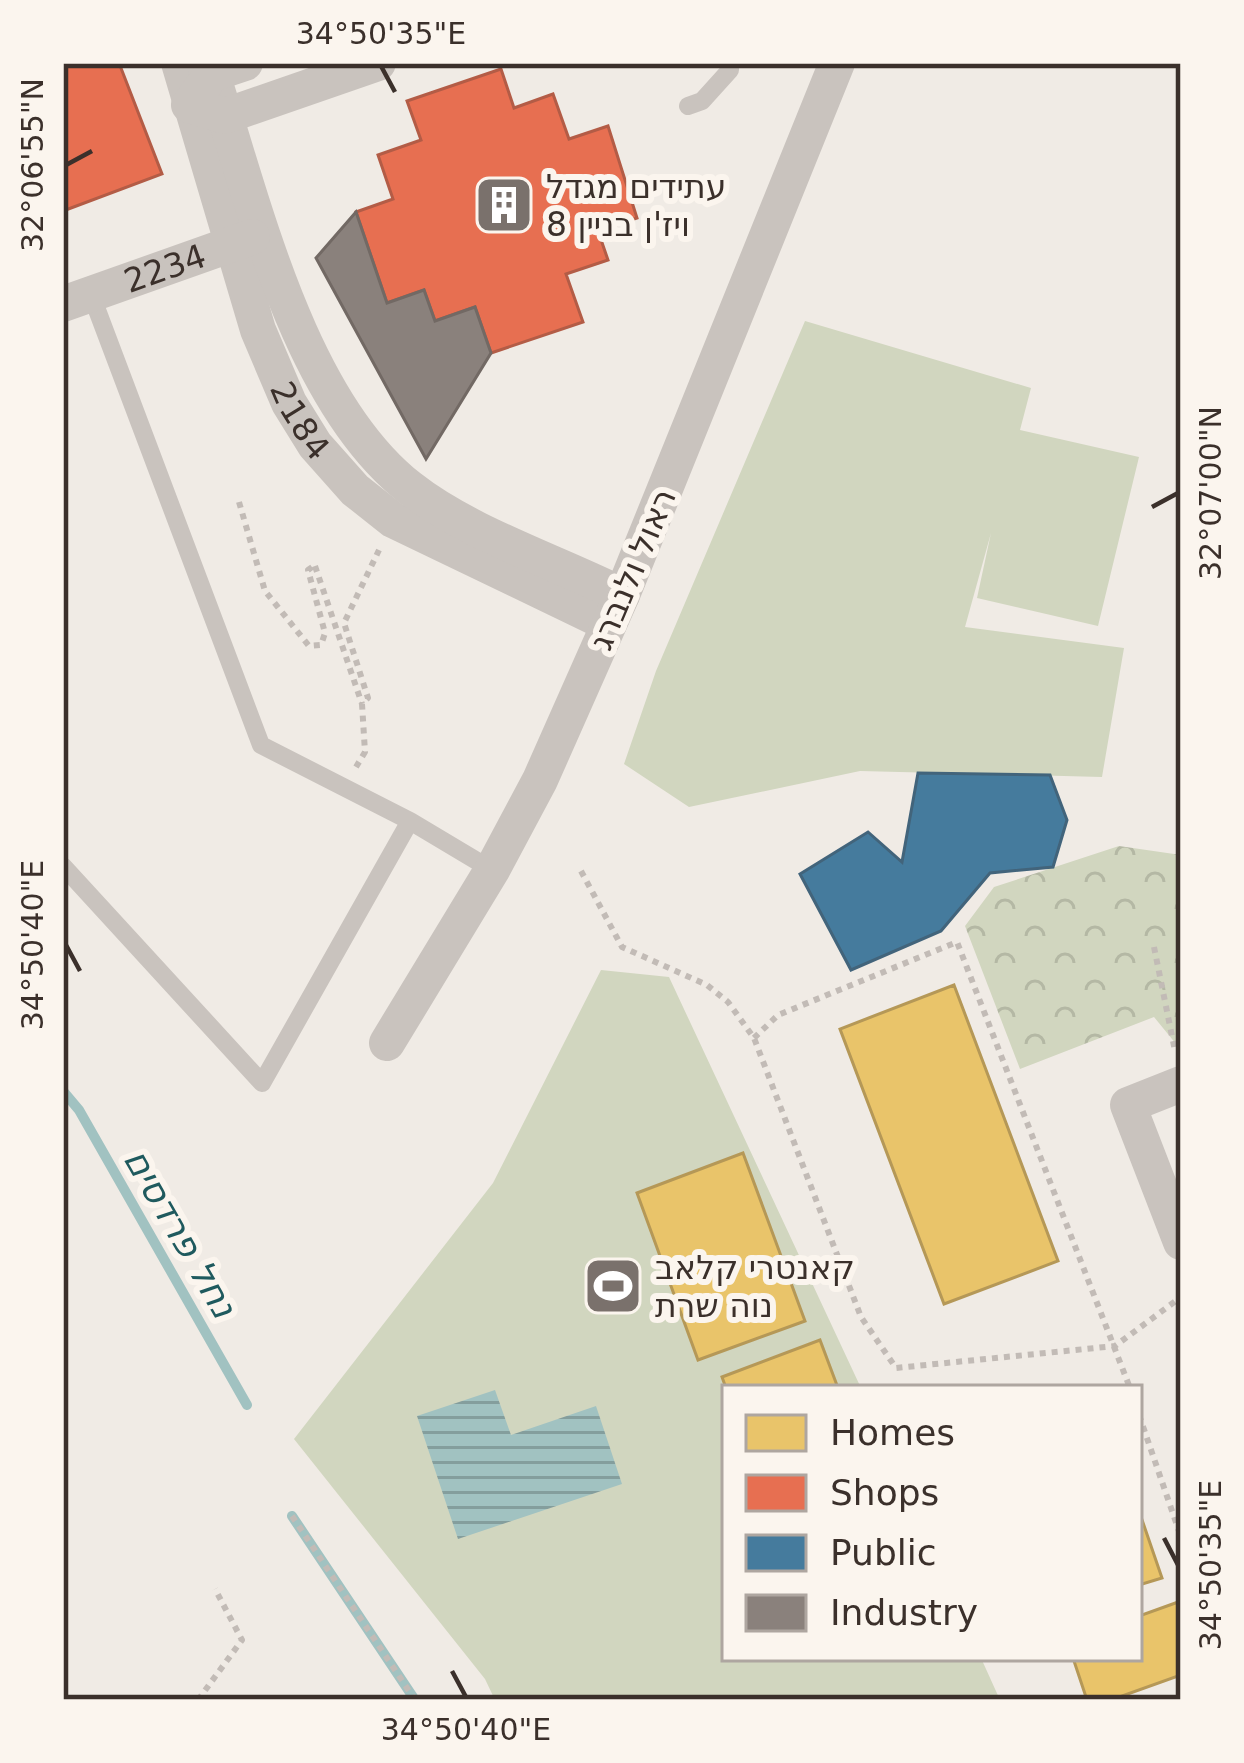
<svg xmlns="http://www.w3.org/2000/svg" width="1244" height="1763" viewBox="0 0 1244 1763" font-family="'DejaVu Sans','Noto Sans Hebrew',sans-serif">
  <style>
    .forest { fill: url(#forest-crowns) }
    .green { fill: #d1d6bf }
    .water { fill: url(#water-rules) }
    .homes { fill: #e9c46a; stroke: #b59857; stroke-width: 3 }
    .shops { fill: #e76f51; stroke: #b35c46; stroke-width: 3 }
    .public { fill: #457b9d; stroke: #42647b; stroke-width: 3 }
    .industry { fill: #8a817c; stroke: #726964; stroke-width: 3 }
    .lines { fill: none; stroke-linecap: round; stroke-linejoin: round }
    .stream { stroke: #a1c2c1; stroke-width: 10 }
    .path { stroke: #c2bbb6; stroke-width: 6; stroke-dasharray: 6 6; stroke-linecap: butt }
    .lane { stroke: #c9c3be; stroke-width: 18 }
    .street { stroke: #c9c3be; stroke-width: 36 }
    .ticks { fill: none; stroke: #3b302b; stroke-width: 4.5 }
    .labels { text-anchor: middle; stroke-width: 12; stroke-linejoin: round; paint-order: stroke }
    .poi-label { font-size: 33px; fill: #3b302b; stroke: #fbf5ee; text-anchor: start }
    .street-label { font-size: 33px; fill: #3b302b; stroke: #fbf5ee }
    .water-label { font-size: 36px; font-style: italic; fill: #1f5a5e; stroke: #fbf5ee }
    .neatline { fill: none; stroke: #3b302b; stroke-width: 4.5 }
    .ticks-label { font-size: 30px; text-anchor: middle; fill: #3b302b }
  </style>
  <defs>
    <pattern id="forest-crowns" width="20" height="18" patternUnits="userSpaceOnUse" patternTransform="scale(3)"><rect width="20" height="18" fill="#d1d6bf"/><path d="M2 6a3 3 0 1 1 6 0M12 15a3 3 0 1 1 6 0" fill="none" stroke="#b4b8a4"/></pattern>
    <pattern id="water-rules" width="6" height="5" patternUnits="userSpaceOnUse" patternTransform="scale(3)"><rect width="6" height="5" fill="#a1c2c1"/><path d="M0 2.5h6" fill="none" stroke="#849e9d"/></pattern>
  </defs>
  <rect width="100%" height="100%" fill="#f0ebe5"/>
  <path class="forest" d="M1119 846 1181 855V1050L1154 1017 1020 1069 965 926 994 887Z"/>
  <path class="green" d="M805 321 1031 388 1020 430 1139 457 1098 626 977 598 991 533 965 627 1124 648 1102 777 860 771 689 807 624 764 656 671Z
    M601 970 669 977 861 1388H725V1658H981L1000 1700H495L485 1679 294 1439 493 1183Z"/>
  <path class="water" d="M495 1390 511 1435 596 1406 622 1484 458 1539 417 1416Z"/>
  <path class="homes" d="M954 985 1058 1261 944 1304 840 1029Z
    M743 1153 805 1321 698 1360 637 1193Z
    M820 1340 838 1388H726L722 1377Z
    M1139 1511 1162 1578 1139 1585Z
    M1181 1601V1675L1111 1700H1087L1073 1658H1139V1616Z"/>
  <path class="shops" d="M63 63H119L162 174 63 211Z
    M501 69 514 108 553 94 569 139 608 126 637 218 598 231 608 260 566 274 583 322 491 353 475 307 435 321 424 290 387 303 356 212 393 199 378 155 421 140 407 101Z"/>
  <path class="public" d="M918 773 1050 775 1067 820 1053 867 990 873 941 931 851 970 800 874 868 832 902 862Z"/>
  <path class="industry" d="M356 212 387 303 424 290 435 321 475 307 491 353 426 459 316 258Z"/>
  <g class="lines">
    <path class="stream" d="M63 1091 79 1110 247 1405
      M292 1516 415 1700"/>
    <path class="path" d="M239 502 265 591 309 646 321 645 325 633 308 570 315 565
      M315 566 362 704
      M356 767 365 752 362 704 368 698 344 623 379 550
      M581 871 622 947 707 985 728 1002 754 1038 861 1317 896 1368 1115 1346 1181 1297
      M1154 947 1175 1051
      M754 1038 778 1015 957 942 1130 1388
      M1139 1415 1181 1537
      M292 1516 415 1700
      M198 1700 242 1640 215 1589"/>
    <path class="lane" d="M688 106 702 101 730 70V63
      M410 821 492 870
      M63 866 262 1083 410 821 261 745 91 294"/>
    <g class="street">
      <path id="s1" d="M179 63 258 330 289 403 315 445 355 490 393 520 609 624"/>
      <path d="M204 63 212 74C254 204 299 401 410 488 467 533 556 562 622 595"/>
      <path d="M245 63 212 74 189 105 225 116 378 63"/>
      <path id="s2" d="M63 304 252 237"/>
      <path d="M387 1043 492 870 540 780 622 595 837 63"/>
      <path d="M1181 1084 1128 1105 1181 1242"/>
    </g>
  </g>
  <path class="ticks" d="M381 66 395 92M66 165 92 151M1152 507 1178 493M66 945 80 971M1164 1538 1178 1565M452 1671 466 1697"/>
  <defs>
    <g id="building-square" transform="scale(3)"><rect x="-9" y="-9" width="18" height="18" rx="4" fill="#7a716c" stroke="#fbf5ee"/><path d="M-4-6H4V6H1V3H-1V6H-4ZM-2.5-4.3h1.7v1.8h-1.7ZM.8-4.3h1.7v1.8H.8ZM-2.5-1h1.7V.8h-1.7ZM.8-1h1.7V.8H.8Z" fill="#fff"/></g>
    <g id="stadium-square" transform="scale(3)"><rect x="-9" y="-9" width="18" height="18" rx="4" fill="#7a716c" stroke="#fbf5ee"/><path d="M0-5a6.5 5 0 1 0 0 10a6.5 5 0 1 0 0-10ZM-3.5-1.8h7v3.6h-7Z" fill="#fff"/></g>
  </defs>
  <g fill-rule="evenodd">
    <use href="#building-square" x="504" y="205"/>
    <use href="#stadium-square" x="613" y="1286"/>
  </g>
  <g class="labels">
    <g class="poi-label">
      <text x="546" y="198">עתידים מגדל<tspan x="546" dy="38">ויז'ן בניין 8</tspan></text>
      <text x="655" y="1279">קאנטרי קלאב<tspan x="655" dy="38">נוה שרת</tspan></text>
    </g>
    <g class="street-label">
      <text dy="12" stroke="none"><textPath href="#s2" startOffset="108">2234</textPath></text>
      <text dy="12" stroke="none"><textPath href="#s1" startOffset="378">2184</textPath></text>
      <text transform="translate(632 569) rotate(-67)" y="12">ראול ולנברג</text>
    </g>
    <g class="water-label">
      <text transform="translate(181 1233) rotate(60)" y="13">נחל פרדסים</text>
    </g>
  </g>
  <rect width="1244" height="1763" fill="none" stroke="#fbf5ee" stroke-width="132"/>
  <rect x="722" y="1385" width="420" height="276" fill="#fbf5ee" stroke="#aea6a0" stroke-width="3"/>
  <rect x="746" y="1415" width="60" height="36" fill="#e9c46a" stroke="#aea6a0" stroke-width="3"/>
  <text x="830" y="1445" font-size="36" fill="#3b302b">Homes</text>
  <rect x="746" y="1475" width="60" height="36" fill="#e76f51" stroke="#aea6a0" stroke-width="3"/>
  <text x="830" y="1505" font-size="36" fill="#3b302b">Shops</text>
  <rect x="746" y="1535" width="60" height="36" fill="#457b9d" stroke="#aea6a0" stroke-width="3"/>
  <text x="830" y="1565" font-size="36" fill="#3b302b">Public</text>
  <rect x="746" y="1595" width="60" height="36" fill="#8a817c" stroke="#aea6a0" stroke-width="3"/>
  <text x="830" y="1625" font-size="36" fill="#3b302b">Industry</text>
  <rect x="66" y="66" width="1112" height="1631" class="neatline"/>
  <g class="ticks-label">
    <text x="381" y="44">34°50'35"E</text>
    <text transform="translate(33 165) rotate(-90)" y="10">32°06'55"N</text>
    <text transform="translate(1211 493) rotate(-90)" y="10">32°07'00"N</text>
    <text transform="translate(33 945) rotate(-90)" y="10">34°50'40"E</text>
    <text transform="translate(1211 1565) rotate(-90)" y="10">34°50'35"E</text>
    <text x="466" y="1740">34°50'40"E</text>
  </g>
</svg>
